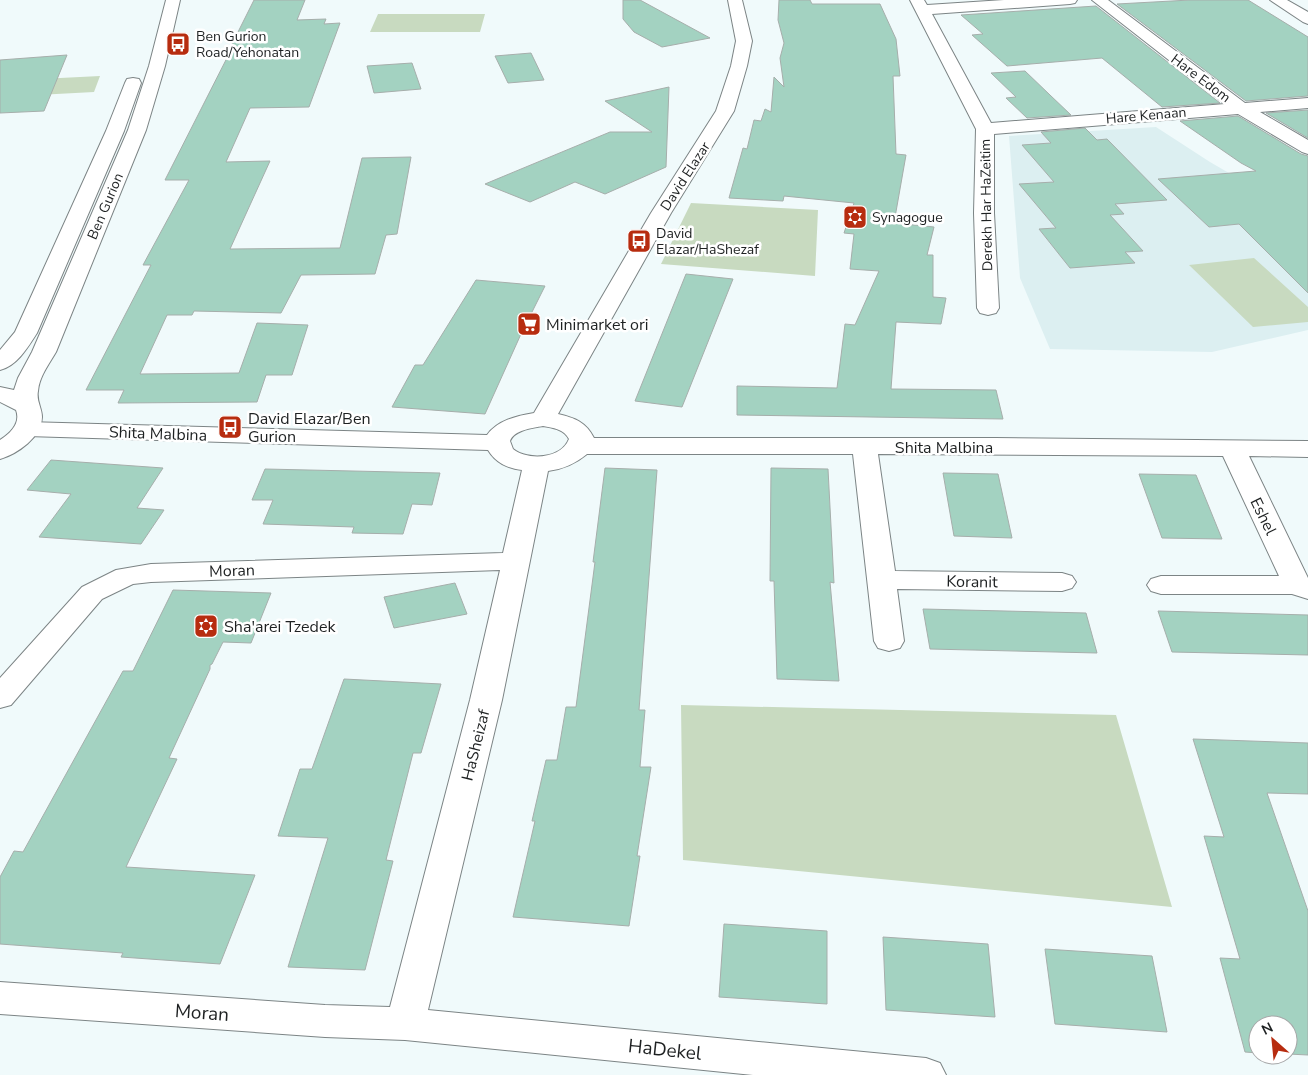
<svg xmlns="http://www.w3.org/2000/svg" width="1308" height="1075" viewBox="0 0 1308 1075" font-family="'Nunito Sans',sans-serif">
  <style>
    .built { fill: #dceff1 }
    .green { fill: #c8dac0 }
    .building { fill: #a3d2c1; stroke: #a6aeab }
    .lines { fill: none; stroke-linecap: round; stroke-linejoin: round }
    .minor-casing { stroke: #7c8485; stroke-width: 2 }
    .tertiary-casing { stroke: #7c8485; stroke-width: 2 }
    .minor { fill: #fff; fill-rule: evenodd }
    .tertiary { fill: #fff; fill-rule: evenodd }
    .labels { text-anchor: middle; stroke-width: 5; stroke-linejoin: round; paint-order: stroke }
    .far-poi-label { font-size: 14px; fill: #1e2122; stroke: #fff; text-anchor: start }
    .far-street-label { font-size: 14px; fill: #1e2122; stroke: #fff }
    .poi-label { font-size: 16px; fill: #1e2122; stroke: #fff; text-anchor: start }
    .street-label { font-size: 16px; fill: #1e2122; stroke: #fff }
    .near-street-label { font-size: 19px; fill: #1e2122; stroke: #fff }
  </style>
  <rect width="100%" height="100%" fill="#f0fafb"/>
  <path class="built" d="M1156 127 1210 162 1308 219V330L1212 352 1050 349 1020 278 1009 136Z"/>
  <path class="green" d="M378 14H485L480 32H370Z
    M100 76 94 92 0 97V81Z
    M691 203 818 210 815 276 661 264Z
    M1254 258 1308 307V322L1253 327 1189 265Z
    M681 705 1116 715 1172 907 683 860Z"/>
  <path class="building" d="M254 0H305L297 20 326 19 324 24 340 23 309 107 250 108 226 162 270 161 230 249 340 248 362 158 411 157 397 234 386 235 375 274 301 275 281 313 194 311 192 315H167L140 374 239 373 257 323 308 325 292 375H266L257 402 118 403 124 390H86L151 265H143L189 180H165L231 50H229Z
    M623 0H640L710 38 662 47 634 32 623 19Z
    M779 0H810L812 4H880L896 39 900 76H893L896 154 906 155 894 223 934 227 927 255H933V297L946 298 941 324 896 322 891 389 996 390 1003 419 737 415V386L837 388 845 324 855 325 879 271 850 269 854 234 844 233 854 203 784 196 783 201 729 198 743 148 747 149 754 120 761 121 765 109 771 112 774 77 784 87 780 58 784 43 778 20Z
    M1190 0H1248L1308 37V96L1246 101 1117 4Z
    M1096 6 1220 103 1162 107 1102 58 1007 66 972 35 983 34 961 15Z
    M531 53 544 80 508 83 495 56Z
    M67 55 44 111 0 113V60Z
    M412 63 421 89 374 93 367 66Z
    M1025 71 1050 95 1071 115 1027 118 1006 98 1016 97 991 73Z
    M669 87 666 167 605 194 575 182 530 202 485 184 610 132H652L605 101Z
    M1308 110V138L1266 113Z
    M1238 116 1301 154 1308 156V293L1239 224 1209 227 1158 179 1256 171 1241 163 1180 121Z
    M1085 128 1097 140 1107 139 1167 200 1115 204 1124 214 1110 215 1143 251 1125 252 1135 263 1070 268 1039 229 1056 228 1019 184 1054 182 1022 145 1051 143 1041 132Z
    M686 274 733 279 682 407 635 401Z
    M476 280 545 286 521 334 485 414 392 407 415 365H423Z
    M51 460 163 468 137 508 164 510 141 544 39 537 71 494 27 490Z
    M605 468 657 470 639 710H645L640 767H651L637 856H640L629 926 513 917 535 821H532L546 760H557L566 707H576L595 562H593Z
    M771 468 828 469 834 583 830 582 839 681 777 679 774 581H770Z
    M265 469 440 473 432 505 412 504 403 534 352 533 354 527 263 524 273 500H252Z
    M943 473 998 474 1012 538 954 536Z
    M1139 474 1196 475 1222 539 1162 538Z
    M455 583 467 614 394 628 384 597Z
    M173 590 271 593 251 643 223 642 212 664 210 665V669L169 758 177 759 126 867 255 875 220 964 121 957 123 953 0 944V877L14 851 23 852 123 671H133Z
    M923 609 1086 613 1097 653 930 649Z
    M1158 611 1308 615V655L1172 652Z
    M344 679 441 684 421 753H413L386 860 393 861 365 970 288 967 328 838 278 836 300 769H312Z
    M1193 739 1308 743V794L1267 793 1308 911V1055L1288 1054V1025H1258V1053L1245 1052 1220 958 1240 959 1204 836 1224 837Z
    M724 924 827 931V1004L719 997Z
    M883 937 988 944 995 1017 886 1010Z
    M1045 949 1152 956 1167 1032 1055 1024Z"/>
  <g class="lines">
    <g class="minor-casing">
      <path id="minor" d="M728 0H742L752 41 747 66 734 111 671 213 558 414C575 418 586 422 594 438H995L1308 441V457L1249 456 1308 578V599L1292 594H1161L1151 591 1147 585 1151 579 1161 576H1279L1223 456 878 454 895 571 1062 573 1072 576 1076 582 1072 588 1062 591 897 589 904 641 900 648 889 651 878 648 874 641 853 454H587C575 464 563 469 548 471L502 700 428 1010 926 1058 940 1063 946 1075H753L405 1040 325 1037 0 1014V982L325 1005 390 1007 470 700 500 570 151 582 133 584 102 599 11 705 0 708V678L82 587 116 570 151 564 503 553 522 470C507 468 496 463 488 450L27 436 18 434 15 429 18 424 27 422 487 435C498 420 517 416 534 413L651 213 716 111 731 66 736 41ZM543 426C553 428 564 429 569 439 561 459 528 461 513 449L510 441C514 430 532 428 543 426Z
        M910 0H924L927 5 1004 0H1077L1075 3 1070 4 932 14 991 123 1225 104 1092 0H1108L1245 103 1308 98V108L1260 112 1308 140V154L1302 152 1238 114 994 134V213L999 308 996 313 988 315 980 313 977 308 974 213 976 129Z
        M1270 0H1287L1308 12V24L1303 22Z"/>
    </g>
    <g class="tertiary-casing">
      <path id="tertiary" d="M166 0H180L165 66 146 130 56 352C49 364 39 377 38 391 36 401 42 408 42 417 42 437 17 454 0 459V440C11 433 21 423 16 410L0 402V387L14 390 18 378 32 352 128 130 149 66Z
        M133 78 139 79 141 83 124 131 37 333C28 347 17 366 0 370V350L15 332 106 131 125 83 127 79Z"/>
    </g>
    <use href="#minor" class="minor"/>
    <use href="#tertiary" class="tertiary"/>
  </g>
  <defs>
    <g id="bus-square" transform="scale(1.25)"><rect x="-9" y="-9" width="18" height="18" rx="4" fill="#b72c0f" stroke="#fff"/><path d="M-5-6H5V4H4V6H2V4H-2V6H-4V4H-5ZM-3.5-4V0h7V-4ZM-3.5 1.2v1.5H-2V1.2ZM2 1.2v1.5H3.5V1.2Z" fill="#fff"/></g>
    <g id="synagogue-square" transform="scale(1.25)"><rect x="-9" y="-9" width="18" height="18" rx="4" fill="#b72c0f" stroke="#fff"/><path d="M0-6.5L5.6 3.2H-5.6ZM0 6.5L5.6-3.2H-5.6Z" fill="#fff"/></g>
    <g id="supermarket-square" transform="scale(1.25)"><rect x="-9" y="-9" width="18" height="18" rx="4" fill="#b72c0f" stroke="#fff"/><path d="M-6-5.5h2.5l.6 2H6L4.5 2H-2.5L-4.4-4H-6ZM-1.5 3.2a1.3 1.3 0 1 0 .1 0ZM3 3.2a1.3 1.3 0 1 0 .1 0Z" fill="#fff"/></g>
  </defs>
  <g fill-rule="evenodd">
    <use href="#bus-square" x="178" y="44"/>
    <use href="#synagogue-square" x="855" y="217"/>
    <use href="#bus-square" x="639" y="241"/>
    <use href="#supermarket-square" x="529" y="324"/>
    <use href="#bus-square" x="230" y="427"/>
    <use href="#synagogue-square" x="206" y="626"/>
  </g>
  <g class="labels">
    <g class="far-poi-label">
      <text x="196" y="41">Ben Gurion<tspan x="196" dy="16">Road/Yehonatan</tspan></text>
      <text x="872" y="222">Synagogue</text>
      <text x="656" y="238">David<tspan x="656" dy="16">Elazar/HaShezaf</tspan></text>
    </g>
    <g class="far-street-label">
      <text transform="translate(1201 78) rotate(37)" y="5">Hare Edom</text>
      <text transform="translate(1146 115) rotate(-5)" y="5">Hare Kenaan</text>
      <text transform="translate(685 176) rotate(-57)" y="5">David Elazar</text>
      <text transform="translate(986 205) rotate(-91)" y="5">Derekh Har HaZeitim</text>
      <text transform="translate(105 206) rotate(-67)" y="5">Ben Gurion</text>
    </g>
    <g class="poi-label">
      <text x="546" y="330">Minimarket ori</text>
      <text x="248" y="424">David Elazar/Ben<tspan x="248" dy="18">Gurion</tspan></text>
      <text x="224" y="632">Sha'arei Tzedek</text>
    </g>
    <g class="street-label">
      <text transform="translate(158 433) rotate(2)" y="6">Shita Malbina</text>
      <text x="944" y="453">Shita Malbina</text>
      <text transform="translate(1264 516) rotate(64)" y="6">Eshel</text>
      <text transform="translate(232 570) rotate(-2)" y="6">Moran</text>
      <text transform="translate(972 581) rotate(1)" y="6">Koranit</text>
      <text transform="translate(475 745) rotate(-76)" y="6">HaSheizaf</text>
    </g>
    <g class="near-street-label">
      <text transform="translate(202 1012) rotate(4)" y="7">Moran</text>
      <text transform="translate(665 1049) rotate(6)" y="7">HaDekel</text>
    </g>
  </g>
  <g transform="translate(1273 1040) rotate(333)"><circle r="24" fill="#ffffff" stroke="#a5a6a7"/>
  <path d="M0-4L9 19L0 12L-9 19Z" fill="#b72c0f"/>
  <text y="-8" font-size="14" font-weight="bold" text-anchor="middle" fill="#1e2122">N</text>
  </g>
</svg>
